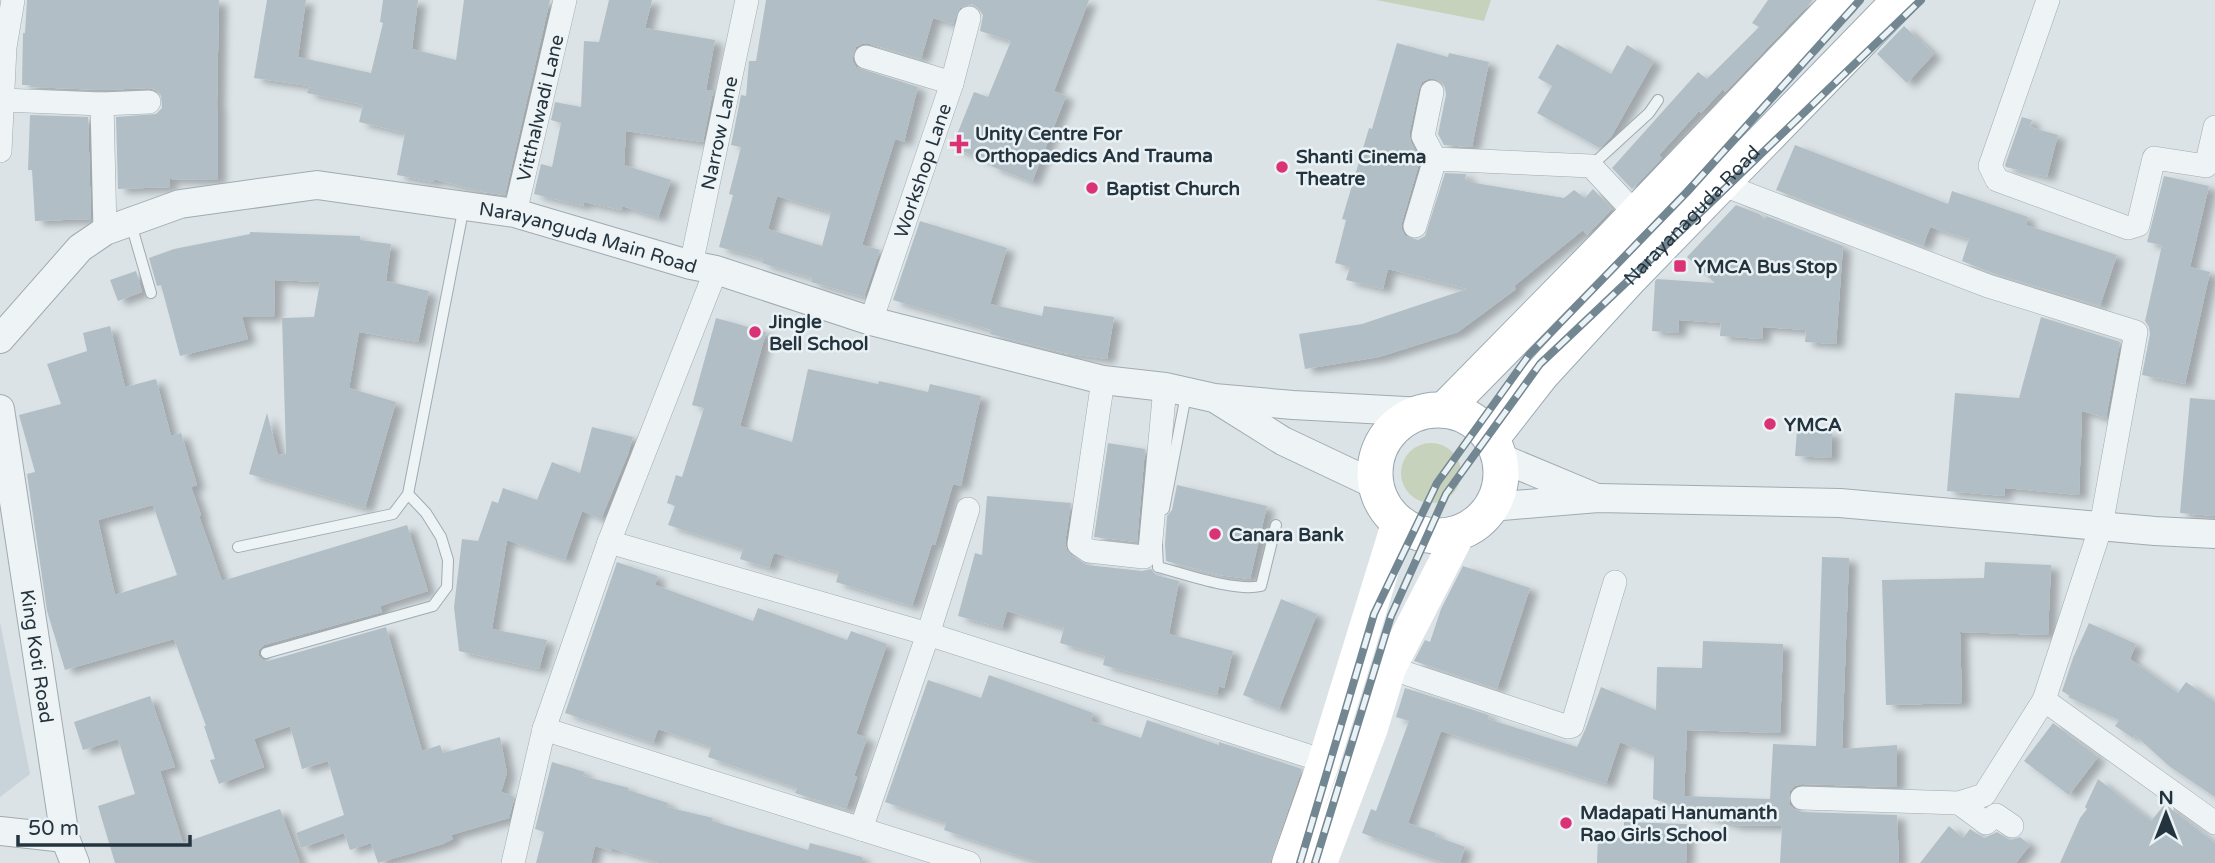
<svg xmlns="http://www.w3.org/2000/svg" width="2215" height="863" viewBox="0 0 2215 863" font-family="'Varela Round',sans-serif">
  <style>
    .built { fill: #c9d3da }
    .green { fill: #c7d2bc }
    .building { fill: #b2bec5; fill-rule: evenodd; filter: url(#shadow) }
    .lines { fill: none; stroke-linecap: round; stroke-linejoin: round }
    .service-casing { stroke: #a0abb1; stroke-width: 12 }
    .minor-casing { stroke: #a0abb1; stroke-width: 24 }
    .tertiary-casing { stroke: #a0abb1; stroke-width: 30 }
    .primary-casing { stroke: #9aabb4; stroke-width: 37 }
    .service { stroke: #eef3f5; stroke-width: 10 }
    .minor { stroke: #eef3f5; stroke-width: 23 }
    .tertiary { stroke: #eef3f5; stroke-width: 28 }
    .secondary { stroke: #fff; stroke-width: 32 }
    .primary { stroke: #fff; stroke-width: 35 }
    .rail-casing { stroke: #738792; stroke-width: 8 }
    .rail { stroke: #ebf2f5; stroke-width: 5; stroke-dasharray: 16; stroke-linecap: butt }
    .poi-dot { fill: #db3275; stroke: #ebf2f5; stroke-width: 2.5 }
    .labels { text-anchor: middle; stroke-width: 5; stroke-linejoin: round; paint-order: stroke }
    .street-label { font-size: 19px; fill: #24343f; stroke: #ebf2f5 }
    .poi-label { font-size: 19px; font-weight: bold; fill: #24343f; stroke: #ebf2f5; text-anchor: start }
  </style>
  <defs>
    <filter id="shadow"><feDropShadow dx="8" dy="4.5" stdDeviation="3.5" flood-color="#0004"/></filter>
  </defs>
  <rect width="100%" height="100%" fill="#dbe3e7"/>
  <path class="built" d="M0 622 30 774 0 797Z"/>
  <path class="green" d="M1376 0H1491L1484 21Z
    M1401 473a30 30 0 1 1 60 0a30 30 0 1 1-60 0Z"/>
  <path class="building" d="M27 0H219L217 105H218V180L169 179 170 187 118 189 116 117 156 114 162 108 161 95 156 90 148 88 102 90 31 87V85H22L23 33H25Z
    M267 0H306L298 57 371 73 383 23 380 22 383 0H418L412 49 456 60 464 0H550L505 195 483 192 434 179 433 182 397 175 405 133 359 122 363 105 307 93 309 86 254 78Z
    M609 0H652L645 28 715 40 706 90 713 91 703 142 626 131 624 165 671 180 658 218 622 206 621 210 584 202 583 206 534 194 541 164 552 167 561 123 551 120 555 102 581 107 584 41 599 42Z
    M766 0H1089L1054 91 1066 96 1032 182 991 166 993 163 952 147 974 92 988 97 1011 41 980 31 983 15 978 8 972 4 960 8 953 24 933 18 921 59 870 44H862L856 47 852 60 856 67 918 87 904 142 895 139 862 245 880 250 864 297 811 282 812 278 762 263 763 259 719 247 733 195 729 194 741 147 731 145 741 95 746 96 749 61H756ZM777 196 831 212 822 246 768 229Z
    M1768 0H1813L1725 92 1723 89 1701 113 1699 111 1659 155 1662 158 1632 189 1612 168 1698 72 1707 79 1759 27 1752 23Z
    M1904 26 1934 54 1907 83 1877 54Z
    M1397 43 1448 57 1449 53 1489 62 1472 147 1444 145 1438 134 1446 95 1445 88 1442 82 1435 79H1428L1422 82 1419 89 1409 134 1411 142 1420 160 1402 222V230L1405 236 1418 240 1425 236 1445 173 1466 174 1465 179 1475 183 1564 198 1574 190 1585 198 1593 189 1612 209 1587 235 1583 230 1514 286 1516 289 1458 332 1379 357 1305 369 1299 334 1362 324 1467 289 1388 269 1383 289 1346 280 1350 267 1335 263 1346 220 1342 219 1369 128 1372 129Z
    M1557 44 1611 74 1627 45 1654 61 1611 137 1600 148 1537 113 1552 86 1538 78Z
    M30 115 88 117 91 219 35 221 32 170H28Z
    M2022 117 2032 120 2030 127 2058 135 2047 177 2006 167 2005 165Z
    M1795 145 1948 204 1952 191 2028 217 2026 225 2117 255 2100 306 1993 273 1962 261 1969 239 1930 227 1923 246 1776 190Z
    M2164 176 2209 186 2190 267 2210 272 2185 384 2142 375 2150 334 2149 327 2145 321 2162 245 2147 242Z
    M1736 205 1759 214 1765 219 1766 216 1843 246 1836 344 1805 342 1806 330 1763 327 1762 339 1720 336 1721 323 1679 320 1678 333 1652 331 1655 281 1657 279 1715 283 1687 257Z
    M920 221 1007 248 990 304 1042 316 1044 306 1114 317 1107 359 1064 353 990 334 991 330 893 300Z
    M250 232 360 236V240L391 244 386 281 429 291 418 342 359 332 349 388 396 402 365 508 249 474 267 413 278 455 286 454 282 318 314 317 320 282 275 280 274 317H242L248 339 180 356 161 285 157 286 149 258 174 249 250 234Z
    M136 271 142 292 118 301 110 280Z
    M2041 317 2120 342 2106 418 2082 411 2079 495 2005 488 2004 496 1947 491 1955 393 2019 398Z
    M716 318 766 332 740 426 792 442 808 369 878 384 879 381 928 392 930 384 981 396 961 486 953 484 935 545 932 544 912 606 836 582 839 572 774 553 769 568 740 559 743 549 668 525 675 506 667 503 676 475 682 477 704 408 692 405Z
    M110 326 125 387 156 379 171 436 181 433 197 485 191 487 201 515 199 516 222 581 407 525 428 591 380 606 382 612 264 645 259 650V656L263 660 268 661 386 627 422 751 440 745 443 753 500 737 507 773 501 792 513 796 514 799 509 818 451 835 453 839 443 844 378 863 371 843 350 850 344 833 301 848 296 833 344 815 328 761 302 769 290 726 254 739 264 767 219 784 210 760 215 759 204 726H206L174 639 65 670 47 611 27 474 35 472 19 415 61 404 47 364 87 351 83 333ZM153 505 177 575 115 595 98 520Z
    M2190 398 2215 400V516L2180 513Z
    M592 427 633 437 628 454 601 519 582 511 565 560 507 540 492 629 547 640 539 669 459 651 454 607 462 539 478 541 492 501 498 503 503 488 537 500 552 462 580 473Z
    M1797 430 1832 432 1831 458 1795 456Z
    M1108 443 1145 449 1137 542 1094 537Z
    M1177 485 1267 506 1250 579 1219 575 1166 561 1165 544 1167 516 1172 510Z
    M987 496 1071 503 1065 543 1067 550 1071 555 1087 565 1142 571 1151 569 1156 575 1179 581 1169 634 1233 651 1224 688 1219 686 1217 695 1103 665 1105 656 1060 643 1064 628 1007 611 1002 628 958 616 975 553 982 555Z
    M1822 557 1849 558 1842 749 1897 745V787L1802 784 1795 786 1790 791 1789 804 1794 809 1802 812 1897 815 1899 863H1780L1782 826 1735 825 1653 799 1654 756 1620 742 1606 784 1441 731 1408 823 1436 833 1435 836 1465 847 1460 863H1444L1362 833 1371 809 1376 811 1409 721 1396 717 1405 688 1489 715 1488 719 1577 747 1585 730 1601 687 1656 710 1657 667 1702 668 1703 641 1783 644 1780 733 1687 730 1684 796 1770 799 1773 744 1816 746Z
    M617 562 658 576 655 585 753 621 758 608 847 640 851 631 887 644 856 734 867 738 854 776 857 777 846 809 795 793 797 788 708 757 711 747 658 729 653 743 565 713Z
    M1985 562 2051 565 2048 635 1960 632 1962 703 1886 705 1882 580 1984 578Z
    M1463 566 1530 588 1497 689 1414 661 1425 640 1430 642 1441 609Z
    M1281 599 1317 614 1279 709 1243 695Z
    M2089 623 2136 644 2130 659 2178 693 2186 682 2215 702V797L2169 766 2135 735 2133 738 2115 726 2119 720 2068 697 2070 696 2062 691 2073 658Z
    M989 675 1093 713 1091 721 1141 738 1147 720 1219 745V742L1302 769 1270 863H1040L944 830 946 823 885 802 928 680 981 698Z
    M150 696 175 767 160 771 183 843 280 809 300 863H115L98 806 135 794 118 739 83 750 74 722Z
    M2053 723 2098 757 2069 795 2024 761Z
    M552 762 585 772 583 776 629 788 628 790 668 803 667 807 713 818 712 821 808 850 810 843 862 857V863H659L612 848V851L595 846 591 863H536L544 832 535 829Z
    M2098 779 2151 821 2165 804 2215 843V863H2060L2080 818 2087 809 2085 807Z
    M1624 822 1687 824 1686 863H1597L1598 836 1624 838Z
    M1949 826 1963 838 1970 829 1984 838 1997 832 2010 840 2020 837 2030 845 2016 863H1920Z"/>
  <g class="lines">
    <g class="service-casing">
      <path id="service" d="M1591 166 1649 113 1658 100
        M131 224 151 293
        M1164 509 1186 395
        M1157 546 1158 567C1185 574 1235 592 1261 586L1276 525
        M238 547 393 514 408 494 464 206
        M266 653 433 606 447 587 448 560 441 537 426 513 408 494"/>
    </g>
    <g class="minor-casing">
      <g id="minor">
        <path d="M2048 0 1990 166 1997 180 2128 228 2138 225 2154 158 2206 166 2215 127"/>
        <path d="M866 57 952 83"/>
        <path d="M1432 92 1423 136 1435 159"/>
        <path d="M2 100 102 104 149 102"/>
        <path d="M102 104 105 231"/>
        <path d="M0 151 5 47 13 0"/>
        <path d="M1721 184 1988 286 2136 332 2101 526 2044 700 1984 795 1959 803 1802 798"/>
        <path id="s1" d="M515 213 565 0"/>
        <path d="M1415 226 1435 159 1591 166 1636 214"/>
        <path id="s2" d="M691 265 747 0"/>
        <path id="s3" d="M871 321 952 83 969 18"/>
        <path d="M1103 380 1079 544 1089 551 1144 557 1150 550 1165 387"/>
        <path d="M609 542 928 634 1324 761"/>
        <path d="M1390 668 1568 727 1572 726 1615 582"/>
        <path d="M2044 700 2215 823"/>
        <path d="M544 729 969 863"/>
        <path d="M1959 803 1986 823 1996 815 2012 826"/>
        <path d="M861 829 928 634 968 509"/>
        <path d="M513 863 544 729 609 542 716 270"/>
      </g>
    </g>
    <g class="tertiary-casing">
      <g id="tertiary">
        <path id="s4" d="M0 339 80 248 105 231 180 204 317 185 515 213 691 265 716 270 871 321 1103 380 1165 387 1214 398 1293 405 1424 412"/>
        <path d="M1219 401 1283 441 1376 485"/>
        <path id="s5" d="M0 409 65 838 75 863"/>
        <path d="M1501 458 1592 496"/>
        <path d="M1491 507 1598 498 1840 503 2155 531 2215 534"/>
        <path d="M0 831 65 838"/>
      </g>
    </g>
    <g class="primary-casing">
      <g id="primary">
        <path d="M1444 410 1611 240 1841 0"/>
        <circle cx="1438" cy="473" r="63"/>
        <path id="s6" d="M1491 439 1541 375 1631 277 1900 0"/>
      </g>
    </g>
    <use href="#service" class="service"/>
    <use href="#minor" class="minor"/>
    <use href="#tertiary" class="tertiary"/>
    <path class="secondary" d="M1288 863 1324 761 1398 521
      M1321 863 1372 728 1390 668 1460 532"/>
    <use href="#primary" class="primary"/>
    <g class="rail-casing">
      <path id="rail" d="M1300 863 1374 614 1437 483 1529 355 1687 192 1860 0
        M1315 863 1391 616 1446 494 1540 364 1706 207 1921 0"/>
    </g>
    <use href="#rail" class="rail"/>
  </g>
  <g class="poi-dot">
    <path d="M955.5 133.5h7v7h7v7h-7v7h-7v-7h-7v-7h7z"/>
    <circle cx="1282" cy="167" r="7"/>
    <circle cx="1092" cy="188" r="7"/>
    <rect x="1673" y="259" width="14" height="14" rx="3.5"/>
    <circle cx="755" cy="332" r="7"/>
    <circle cx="1770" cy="424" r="7"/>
    <circle cx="1215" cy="534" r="7"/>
    <circle cx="1566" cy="823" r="7"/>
  </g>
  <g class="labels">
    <g class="street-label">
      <text dy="7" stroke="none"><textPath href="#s1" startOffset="108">Vitthalwadi Lane</textPath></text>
      <text dy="7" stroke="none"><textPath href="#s2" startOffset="135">Narrow Lane</textPath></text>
      <text dy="7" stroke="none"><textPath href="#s3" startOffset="159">Workshop Lane</textPath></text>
      <text dy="7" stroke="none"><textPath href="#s6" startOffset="301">Narayanaguda Road</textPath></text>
      <text dy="7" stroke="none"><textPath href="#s4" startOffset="646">Narayanguda Main Road</textPath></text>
      <text dy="7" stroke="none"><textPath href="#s5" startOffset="250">King Koti Road</textPath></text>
    </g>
    <g class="poi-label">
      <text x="975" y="140">Unity Centre For<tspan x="975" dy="22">Orthopaedics And Trauma</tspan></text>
      <text x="1296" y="163">Shanti Cinema<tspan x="1296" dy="22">Theatre</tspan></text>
      <text x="1106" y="195">Baptist Church</text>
      <text x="1694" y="273">YMCA Bus Stop</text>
      <text x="769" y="328">Jingle<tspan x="769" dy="22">Bell School</tspan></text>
      <text x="1784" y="431">YMCA</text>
      <text x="1229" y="541">Canara Bank</text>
      <text x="1580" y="819">Madapati Hanumanth<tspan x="1580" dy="22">Rao Girls School</tspan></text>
    </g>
  </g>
  <g transform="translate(2166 814)" stroke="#ebf2f5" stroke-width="5" paint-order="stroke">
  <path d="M0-5L12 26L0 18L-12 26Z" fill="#24343f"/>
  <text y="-10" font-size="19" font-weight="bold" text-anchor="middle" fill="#24343f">N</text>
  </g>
  <path d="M18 835v10h172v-10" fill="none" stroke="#24343f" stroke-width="3.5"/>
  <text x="28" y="835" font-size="21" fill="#24343f" stroke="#ebf2f5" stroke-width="5" paint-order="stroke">50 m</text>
</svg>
